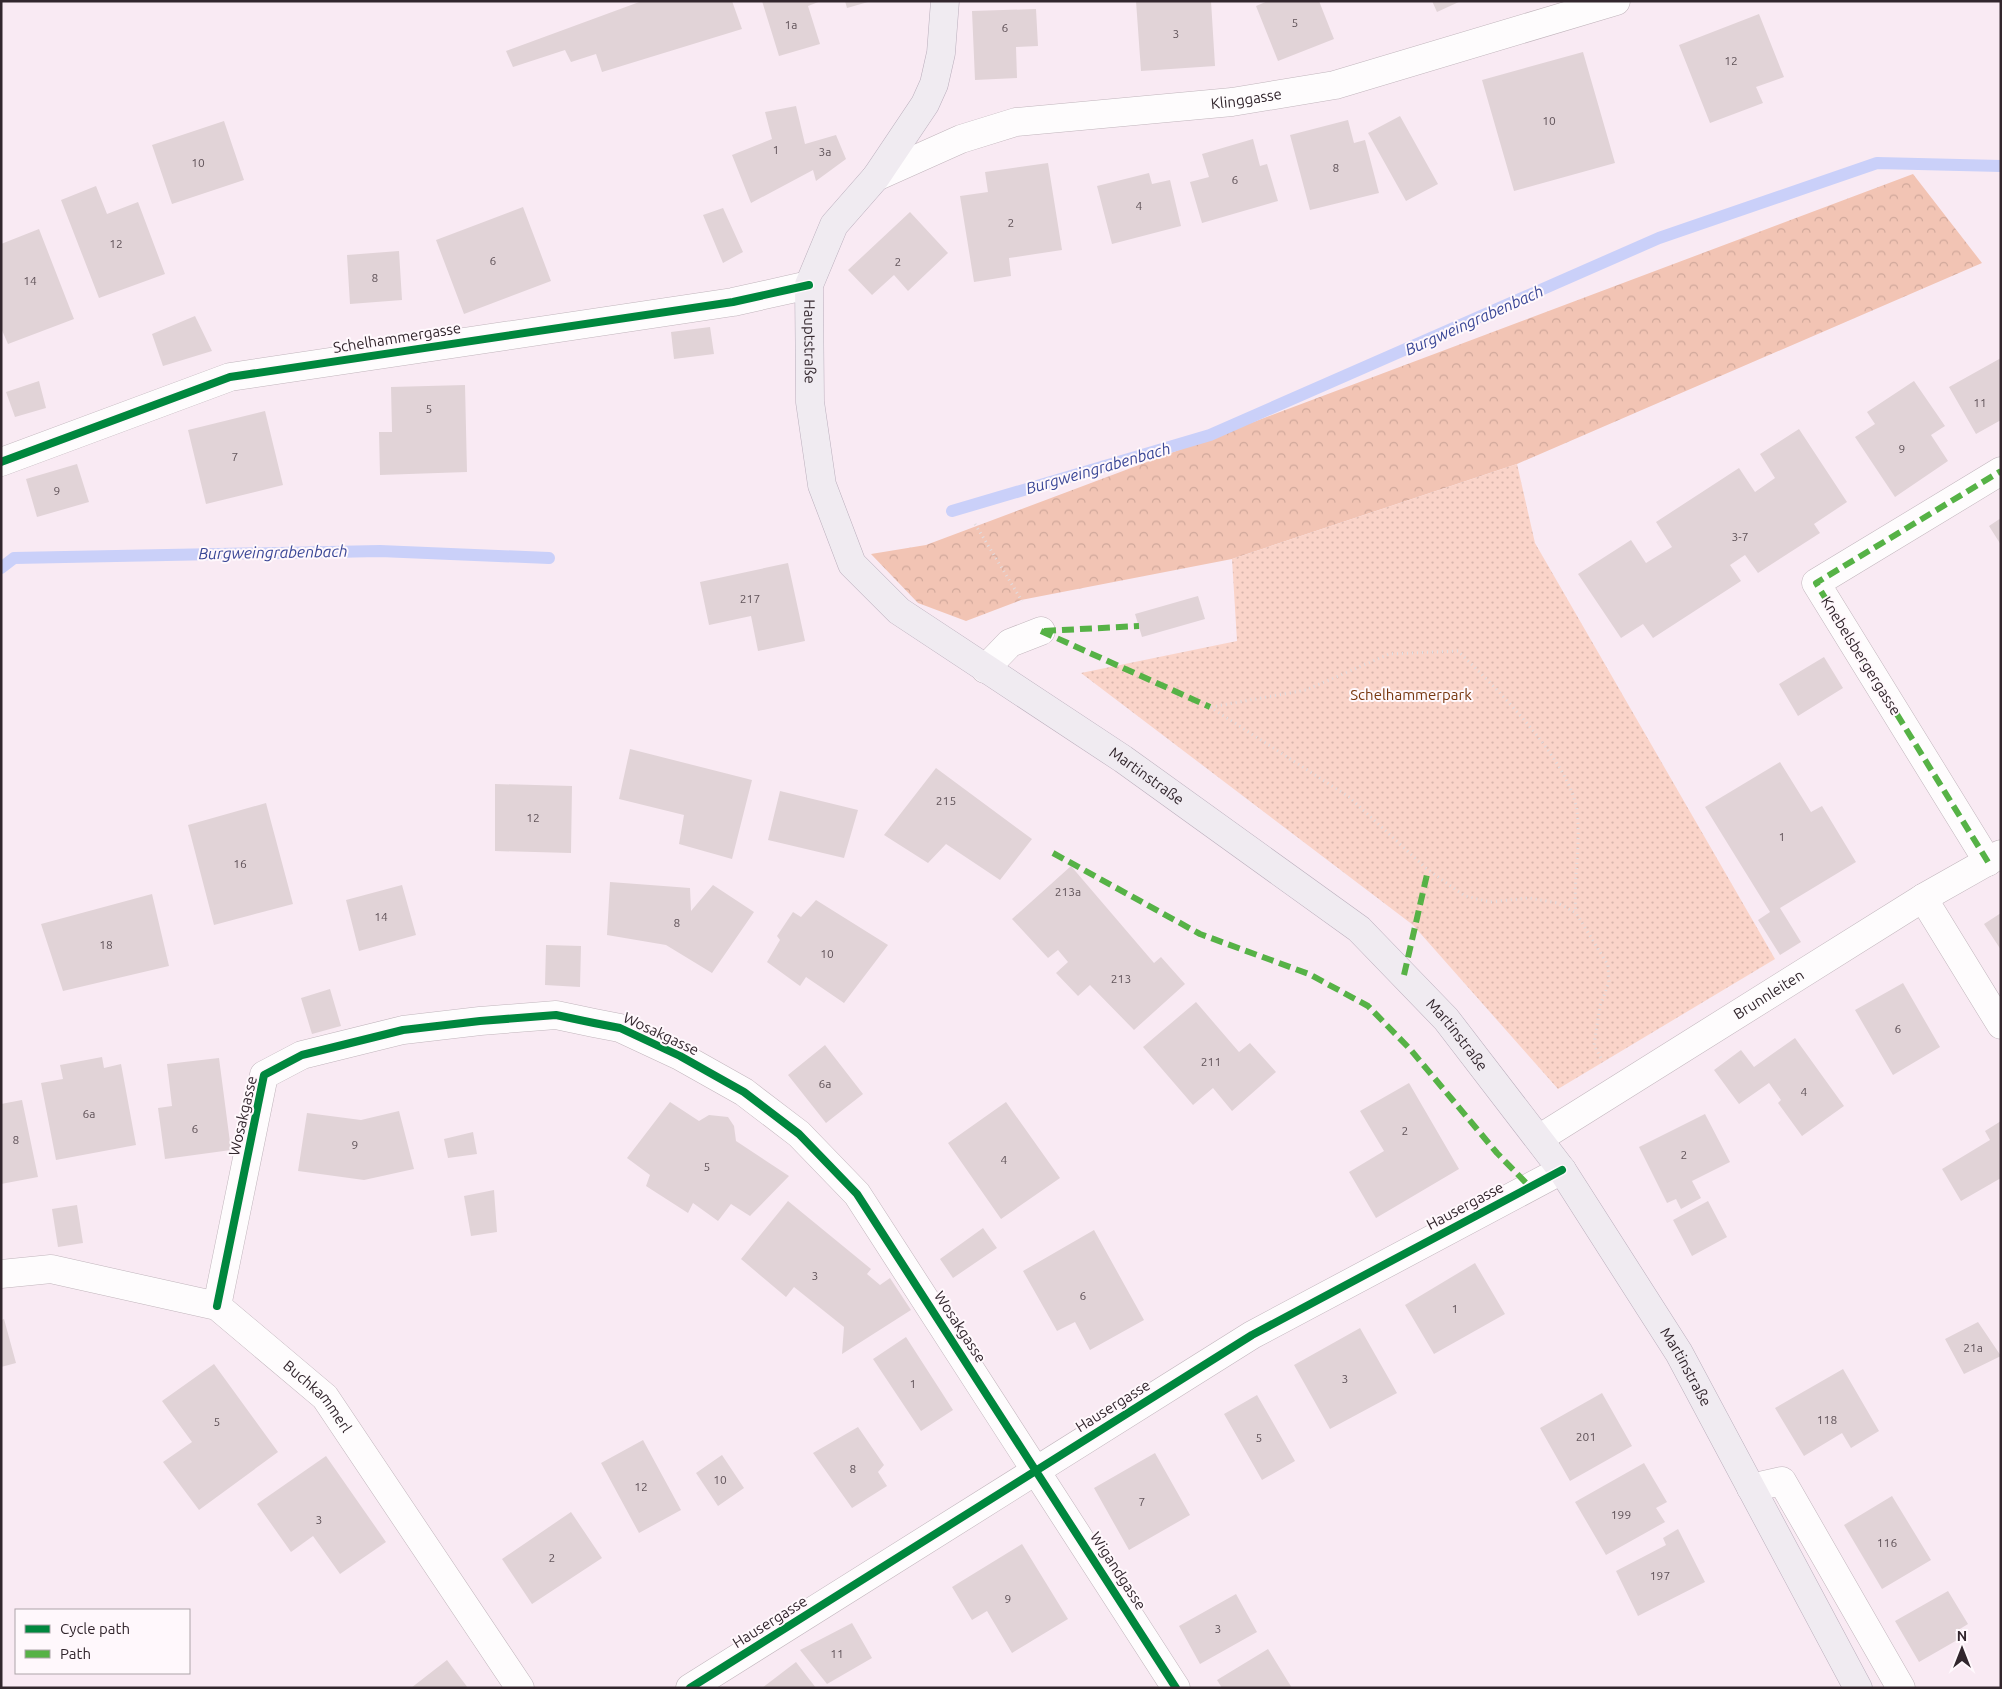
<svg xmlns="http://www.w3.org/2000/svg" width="2002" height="1689" viewBox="0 0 2002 1689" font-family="Ubuntu,sans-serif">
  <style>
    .forest { fill: url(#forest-crowns) }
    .park { fill: url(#park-dots) }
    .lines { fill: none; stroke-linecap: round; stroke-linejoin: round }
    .stream { stroke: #cad0f9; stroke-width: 12 }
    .building { fill: #e1d3d7 }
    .minor-casing { stroke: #c1b5bc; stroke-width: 29 }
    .major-casing { stroke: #baaebc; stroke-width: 29 }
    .path { stroke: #e1dcdf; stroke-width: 3; stroke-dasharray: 1 4; stroke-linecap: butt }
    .minor { stroke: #fefcfd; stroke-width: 28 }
    .major { stroke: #f0ebf1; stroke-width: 28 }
    .quiet { stroke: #56b246; stroke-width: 6; stroke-dasharray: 12 6; stroke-linecap: butt }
    .cycleway-casing { stroke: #fff8fc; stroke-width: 11 }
    .cycleway { stroke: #00873e; stroke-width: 8 }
    .labels { text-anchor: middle; stroke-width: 4; stroke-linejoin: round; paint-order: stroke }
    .number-label { font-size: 12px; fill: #605359 }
    .street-label { font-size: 15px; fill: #32262d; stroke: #fff8fc }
    .park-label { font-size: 15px; fill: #77370f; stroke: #fff8fc }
    .water-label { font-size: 16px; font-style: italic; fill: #3b4897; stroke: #fff8fc }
  </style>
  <defs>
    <pattern id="forest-crowns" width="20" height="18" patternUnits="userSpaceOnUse" patternTransform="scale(1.25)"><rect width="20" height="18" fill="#f2c4b4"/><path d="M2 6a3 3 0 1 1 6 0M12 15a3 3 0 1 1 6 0" fill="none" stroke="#d0a89b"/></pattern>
    <pattern id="park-dots" width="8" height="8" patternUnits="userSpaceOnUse" patternTransform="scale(1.25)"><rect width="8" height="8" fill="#fad4c9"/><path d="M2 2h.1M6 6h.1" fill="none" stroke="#d7b6ad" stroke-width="1.8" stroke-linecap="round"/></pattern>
  </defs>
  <rect width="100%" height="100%" fill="#f9eaf3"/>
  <path class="forest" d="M1913 174 1982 263 1517 464 1232 559 1021 600 966 621 918 603 871 554 926 545Z"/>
  <path class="park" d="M1517 464 1535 543 1775 959 1558 1089 1413 925 1081 673 1237 641 1232 559Z"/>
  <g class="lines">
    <path class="stream" d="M952 511 1210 435 1659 238 1877 163 2001 166
      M1 568 14 558 380 551 549 558"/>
  </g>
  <path class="building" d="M642 1H732L742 29 602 72 596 54 571 62 565 50 513 67 506 51Z
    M762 1H821L808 6 820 44 779 56Z
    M845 1H868V2L847 8Z
    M1136 1H1211L1215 66 1141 71Z
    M1268 1H1319L1334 39 1278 61 1256 6Z
    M1432 1H1461L1437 12Z
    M1036 9 1038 46 1016 47 1017 78 975 80 972 11Z
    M1759 14 1784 77 1756 87 1763 103 1710 123 1679 45Z
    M1583 52 1615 163 1514 191 1482 80Z
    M796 106 805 144 836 135 846 159 816 181 813 170 751 203 732 155 772 139 765 112Z
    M1400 116 1438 184 1406 201 1368 133Z
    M1348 120 1354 143 1365 140 1379 193 1310 210 1290 135Z
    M224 121 244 180 172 204 152 145Z
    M1253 139 1260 166 1267 164 1278 201 1202 223 1190 182 1209 177 1202 154Z
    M1048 163 1062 250 1009 258 1011 276 974 282 960 196 988 192 985 172Z
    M1149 173 1152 184 1170 180 1181 226 1112 244 1097 186Z
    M96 186 107 214 138 202 165 274 99 298 61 200Z
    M523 207 551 281 464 314 436 240Z
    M723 208 743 252 723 263 703 215Z
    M910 212 948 253 908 291 894 275 872 295 848 270Z
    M39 229 74 319 8 344 1 328V244Z
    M399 251 402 300 350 304 347 255Z
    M195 316 212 351 163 366 152 334Z
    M710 327 714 354 674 359 671 332Z
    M2001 358V420L1976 434 1949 387Z
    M39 381 46 408 15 417 6 392Z
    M1914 381 1945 426 1931 435 1948 461 1895 497 1855 437 1875 424 1867 412Z
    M465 385 467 472 380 475 379 432H392L391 387Z
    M265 411 283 485 206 504 188 430Z
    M1799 429 1847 502 1814 524 1820 533 1758 573 1745 555 1730 565 1741 581 1653 638 1643 624 1621 638 1578 574 1631 540 1646 563 1672 547 1656 522 1739 468 1755 492 1775 478 1760 454Z
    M77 464 89 502 37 517 26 479Z
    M2001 518V545L1989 526Z
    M788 563 805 641 758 651 751 616 709 625 700 582Z
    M1198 596 1205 619 1142 637 1135 614Z
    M1824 657 1843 688 1798 716 1779 684Z
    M630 749 752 780 732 859 679 844 684 815 619 799Z
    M1780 762 1811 812 1822 806 1856 862 1780 908 1801 942 1780 955 1758 920 1770 912 1705 807Z
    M936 768 1032 839 1000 880 946 844 928 863 884 835Z
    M495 784 572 786 571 853 495 851Z
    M780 791 858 810 844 858 768 840Z
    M266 803 293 904 214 925 188 825Z
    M1071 866 1154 963 1161 957 1185 984 1134 1030 1090 985 1078 996 1056 973 1068 962 1058 950 1048 958 1012 919Z
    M610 882 690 888 691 911 713 885 754 912 712 973 666 945 607 935Z
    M402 885 416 935 359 951 346 900Z
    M152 894 169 966 63 991 41 924Z
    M816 900 888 945 844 1003 806 977 800 986 767 962 780 940 777 936 793 912 801 917Z
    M2001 913V950L1984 924Z
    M546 945 581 946 580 987 545 985Z
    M1903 983 1940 1047 1893 1075 1855 1010Z
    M330 989 341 1026 312 1034 301 998Z
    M1196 1002 1239 1052 1250 1043 1276 1072 1232 1111 1213 1088 1193 1105 1143 1047Z
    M1795 1038 1844 1106 1802 1136 1778 1103 1781 1100 1769 1083 1739 1104 1714 1070 1741 1050 1754 1067Z
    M825 1045 863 1094 826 1123 788 1075Z
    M102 1057 104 1068 121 1064 136 1145 56 1160 41 1083 63 1079 60 1065Z
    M219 1058 231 1150 165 1159 158 1108 172 1106 167 1064Z
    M1409 1083 1459 1169 1376 1218 1349 1172 1384 1151 1360 1111Z
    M22 1100 38 1177 1 1184V1104Z
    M670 1102 699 1121 709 1115 728 1117 734 1126 736 1141 789 1176 750 1216 731 1204 718 1221 693 1203 688 1213 646 1186 650 1175 627 1158Z
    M1006 1102 1060 1178 1001 1219 948 1143Z
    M399 1111 414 1169 364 1180 298 1171 307 1113 361 1120Z
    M1705 1114 1730 1162 1692 1181 1701 1198 1681 1209 1676 1199 1667 1203 1639 1147Z
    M2001 1121V1178L1961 1201 1942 1169 1990 1140 1985 1131Z
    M473 1132 477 1154 448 1158 444 1139Z
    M494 1190 497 1232 471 1236 464 1196Z
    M788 1201 871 1269 867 1274 880 1285 890 1278 911 1310 842 1354 844 1327 794 1287 786 1297 741 1259Z
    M1708 1201 1727 1237 1692 1256 1673 1220Z
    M77 1205 83 1243 58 1247 52 1209Z
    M983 1228 997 1248 953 1278 940 1259Z
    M1094 1230 1144 1320 1090 1350 1075 1322 1057 1331 1023 1271Z
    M1475 1263 1505 1314 1434 1354 1405 1305Z
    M4 1319 16 1363 1 1367V1320Z
    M1978 1322 2001 1356 1964 1374 1945 1339Z
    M1360 1328 1397 1393 1330 1429 1294 1365Z
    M906 1337 953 1410 921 1431 873 1359Z
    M214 1364 278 1452 199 1510 163 1462 192 1442 162 1401Z
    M1843 1369 1879 1431 1851 1448 1842 1433 1804 1456 1775 1408Z
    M1602 1393 1632 1446 1570 1481 1540 1428Z
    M1257 1395 1295 1461 1262 1480 1224 1414Z
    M858 1427 884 1465 878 1472 887 1486 852 1508 813 1453Z
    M643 1440 681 1510 639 1533 601 1463Z
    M1155 1453 1190 1515 1129 1550 1094 1488Z
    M722 1455 744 1488 718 1506 696 1473Z
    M326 1456 386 1542 340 1574 313 1536 291 1552 257 1504Z
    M1644 1463 1667 1502 1656 1508 1665 1522 1606 1555 1575 1502Z
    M1892 1496 1931 1560 1882 1589 1844 1525Z
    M571 1512 602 1558 532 1604 502 1559Z
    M1678 1529 1705 1582 1638 1616 1616 1571 1666 1545 1663 1538Z
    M1022 1544 1068 1619 1012 1653 987 1611 972 1620 952 1587Z
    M1948 1591 1968 1624 1955 1632 1959 1639 1919 1662 1895 1621Z
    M1236 1594 1257 1632 1200 1664 1179 1626Z
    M852 1623 872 1658 827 1684 800 1650Z
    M1268 1649 1292 1688H1222L1217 1680Z
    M447 1660 468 1688H411Z
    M796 1662 816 1688H762Z"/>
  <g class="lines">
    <g class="minor-casing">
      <g id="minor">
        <path id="s1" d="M876 177 961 139 1016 122 1232 102 1335 85 1616 1"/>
        <path d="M1 462 230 377 733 302 809 285"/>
        <path d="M985 669 1010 643 1041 631"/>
        <path d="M1988 862 1816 583 2001 471"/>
        <path d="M1923 898 2001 1025"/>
        <path id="s2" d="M1540 1138 1923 898 2001 854"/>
        <path id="s3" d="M1 1274 51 1269 217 1306 325 1397 520 1688"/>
        <path d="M217 1306 264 1075 302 1055 403 1030 480 1021 556 1015 594 1023 620 1028 680 1056 744 1092 799 1134 857 1194 1176 1688"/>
        <path d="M1751 1488 1782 1481 1901 1688"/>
        <path d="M690 1688 1252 1335 1562 1170"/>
      </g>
    </g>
    <g class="major-casing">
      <g id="major">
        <path id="s4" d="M945 1 941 53 934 84 925 104 876 177 834 225 809 285 810 402 822 485 852 564 899 611 1123 759 1359 929 1446 1019 1562 1170 1679 1353 1858 1688"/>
      </g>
    </g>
    <path class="path" d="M975 524 1022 601
      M1210 707 1349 797 1428 870 1465 896 1490 902 1529 898 1558 903 1576 913 1608 965 1609 982 1600 1006 1594 1045 1601 1058
      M1211 707 1306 690 1389 654 1458 651C1495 687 1570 760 1577 811 1581 846 1573 879 1576 913"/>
    <use href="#minor" class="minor"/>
    <use href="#major" class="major"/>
    <path class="quiet" d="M1041 631 1210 707
      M1044 631 1139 626
      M1053 853 1200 934 1309 974 1368 1006 1410 1049 1497 1153 1530 1187
      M1988 862 1816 583 2001 471
      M1404 975 1428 870"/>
    <g class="cycleway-casing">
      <path id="cycleway" d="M1 462 230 377 733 302 809 285
        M217 1306 264 1075 302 1055 403 1030 480 1021 556 1015 594 1023 620 1028 680 1056 744 1092 799 1134 857 1194 1176 1688
        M690 1688 1252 1335 1562 1170"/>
    </g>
    <use href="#cycleway" class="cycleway"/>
  </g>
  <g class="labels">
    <g class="number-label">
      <text x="1295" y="27">5</text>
      <text x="791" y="29">1a</text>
      <text x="1005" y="32">6</text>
      <text x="1176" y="38">3</text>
      <text x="1731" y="65">12</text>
      <text x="1549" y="125">10</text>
      <text x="776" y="154">1</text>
      <text x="825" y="156">3a</text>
      <text x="198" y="167">10</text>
      <text x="1336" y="172">8</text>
      <text x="1235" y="184">6</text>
      <text x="1139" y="210">4</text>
      <text x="1011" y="227">2</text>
      <text x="116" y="248">12</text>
      <text x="493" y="265">6</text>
      <text x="898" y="266">2</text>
      <text x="375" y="282">8</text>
      <text x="30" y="285">14</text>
      <text x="1980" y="407">11</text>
      <text x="429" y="413">5</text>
      <text x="1902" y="453">9</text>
      <text x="235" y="461">7</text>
      <text x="57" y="495">9</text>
      <text x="1740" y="541">3-7</text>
      <text x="750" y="603">217</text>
      <text x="946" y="805">215</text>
      <text x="533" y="822">12</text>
      <text x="1782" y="841">1</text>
      <text x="240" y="868">16</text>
      <text x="1068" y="896">213a</text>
      <text x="381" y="921">14</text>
      <text x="677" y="927">8</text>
      <text x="106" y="949">18</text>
      <text x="827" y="958">10</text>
      <text x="1121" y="983">213</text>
      <text x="1898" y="1033">6</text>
      <text x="1211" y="1066">211</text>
      <text x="825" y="1088">6a</text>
      <text x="1804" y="1096">4</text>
      <text x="89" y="1118">6a</text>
      <text x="195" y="1133">6</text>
      <text x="1405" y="1135">2</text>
      <text x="16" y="1144">8</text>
      <text x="355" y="1149">9</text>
      <text x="1684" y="1159">2</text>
      <text x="1004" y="1164">4</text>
      <text x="707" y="1171">5</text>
      <text x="815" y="1280">3</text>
      <text x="1083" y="1300">6</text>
      <text x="1455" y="1313">1</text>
      <text x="1973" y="1352">21a</text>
      <text x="1345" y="1383">3</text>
      <text x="913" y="1388">1</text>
      <text x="1827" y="1424">118</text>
      <text x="217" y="1426">5</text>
      <text x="1586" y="1441">201</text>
      <text x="1259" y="1442">5</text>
      <text x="853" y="1473">8</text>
      <text x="720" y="1484">10</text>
      <text x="641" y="1491">12</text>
      <text x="1142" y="1506">7</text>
      <text x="1621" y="1519">199</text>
      <text x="319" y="1524">3</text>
      <text x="1887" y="1547">116</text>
      <text x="552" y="1562">2</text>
      <text x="1660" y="1580">197</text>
      <text x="1008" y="1603">9</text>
      <text x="1218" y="1633">3</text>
      <text x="837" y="1658">11</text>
    </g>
    <g class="street-label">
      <text dy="5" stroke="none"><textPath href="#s1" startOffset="382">Klinggasse</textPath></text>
      <text transform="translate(397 338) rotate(-9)" y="5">Schelhammergasse</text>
      <text dy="5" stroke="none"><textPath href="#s4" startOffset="379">Hauptstraße</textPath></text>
      <text transform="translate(1861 656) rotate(58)" y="5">Knebelsbergergasse</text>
      <text dy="5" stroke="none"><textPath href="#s4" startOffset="972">Martinstraße</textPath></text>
      <text dy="5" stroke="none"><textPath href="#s2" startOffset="270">Brunnleiten</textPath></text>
      <text transform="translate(661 1034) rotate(25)" y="5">Wosakgasse</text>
      <text dy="5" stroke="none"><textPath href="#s4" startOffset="1378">Martinstraße</textPath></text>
      <text transform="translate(243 1116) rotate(-77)" y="5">Wosakgasse</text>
      <text transform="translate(1465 1206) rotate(-28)" y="5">Hausergasse</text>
      <text transform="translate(960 1327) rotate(57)" y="5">Wosakgasse</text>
      <text dy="5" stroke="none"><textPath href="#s4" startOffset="1782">Martinstraße</textPath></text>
      <text dy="5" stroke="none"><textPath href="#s3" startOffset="356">Buchkammerl</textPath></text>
      <text transform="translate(1113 1406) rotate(-32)" y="5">Hausergasse</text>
      <text transform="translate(1118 1571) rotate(57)" y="5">Wigandgasse</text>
      <text transform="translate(770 1622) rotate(-32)" y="5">Hausergasse</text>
    </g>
    <g class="park-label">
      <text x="1411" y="700">Schelhammerpark</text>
    </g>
    <g class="water-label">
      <text transform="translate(1474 320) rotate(-24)" y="6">Burgweingrabenbach</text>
      <text transform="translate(1098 468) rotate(-16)" y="6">Burgweingrabenbach</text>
      <text transform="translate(273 552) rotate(-1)" y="6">Burgweingrabenbach</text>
    </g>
  </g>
  <rect width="2002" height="1689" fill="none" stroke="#32262d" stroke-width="5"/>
  <rect x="15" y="1609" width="175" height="65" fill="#fff8fc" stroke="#ada4a9"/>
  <rect x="25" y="1625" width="25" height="8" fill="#00873e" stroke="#ada4a9"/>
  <text x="60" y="1634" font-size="15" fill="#32262d">Cycle path</text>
  <rect x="25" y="1650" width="25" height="8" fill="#56b246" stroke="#ada4a9"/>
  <text x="60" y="1659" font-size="15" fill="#32262d">Path</text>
  <g transform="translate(1962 1649)" stroke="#fff8fc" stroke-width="4" paint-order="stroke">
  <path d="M0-4L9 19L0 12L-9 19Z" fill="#32262d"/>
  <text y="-8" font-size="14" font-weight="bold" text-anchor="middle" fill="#32262d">N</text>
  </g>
</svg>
